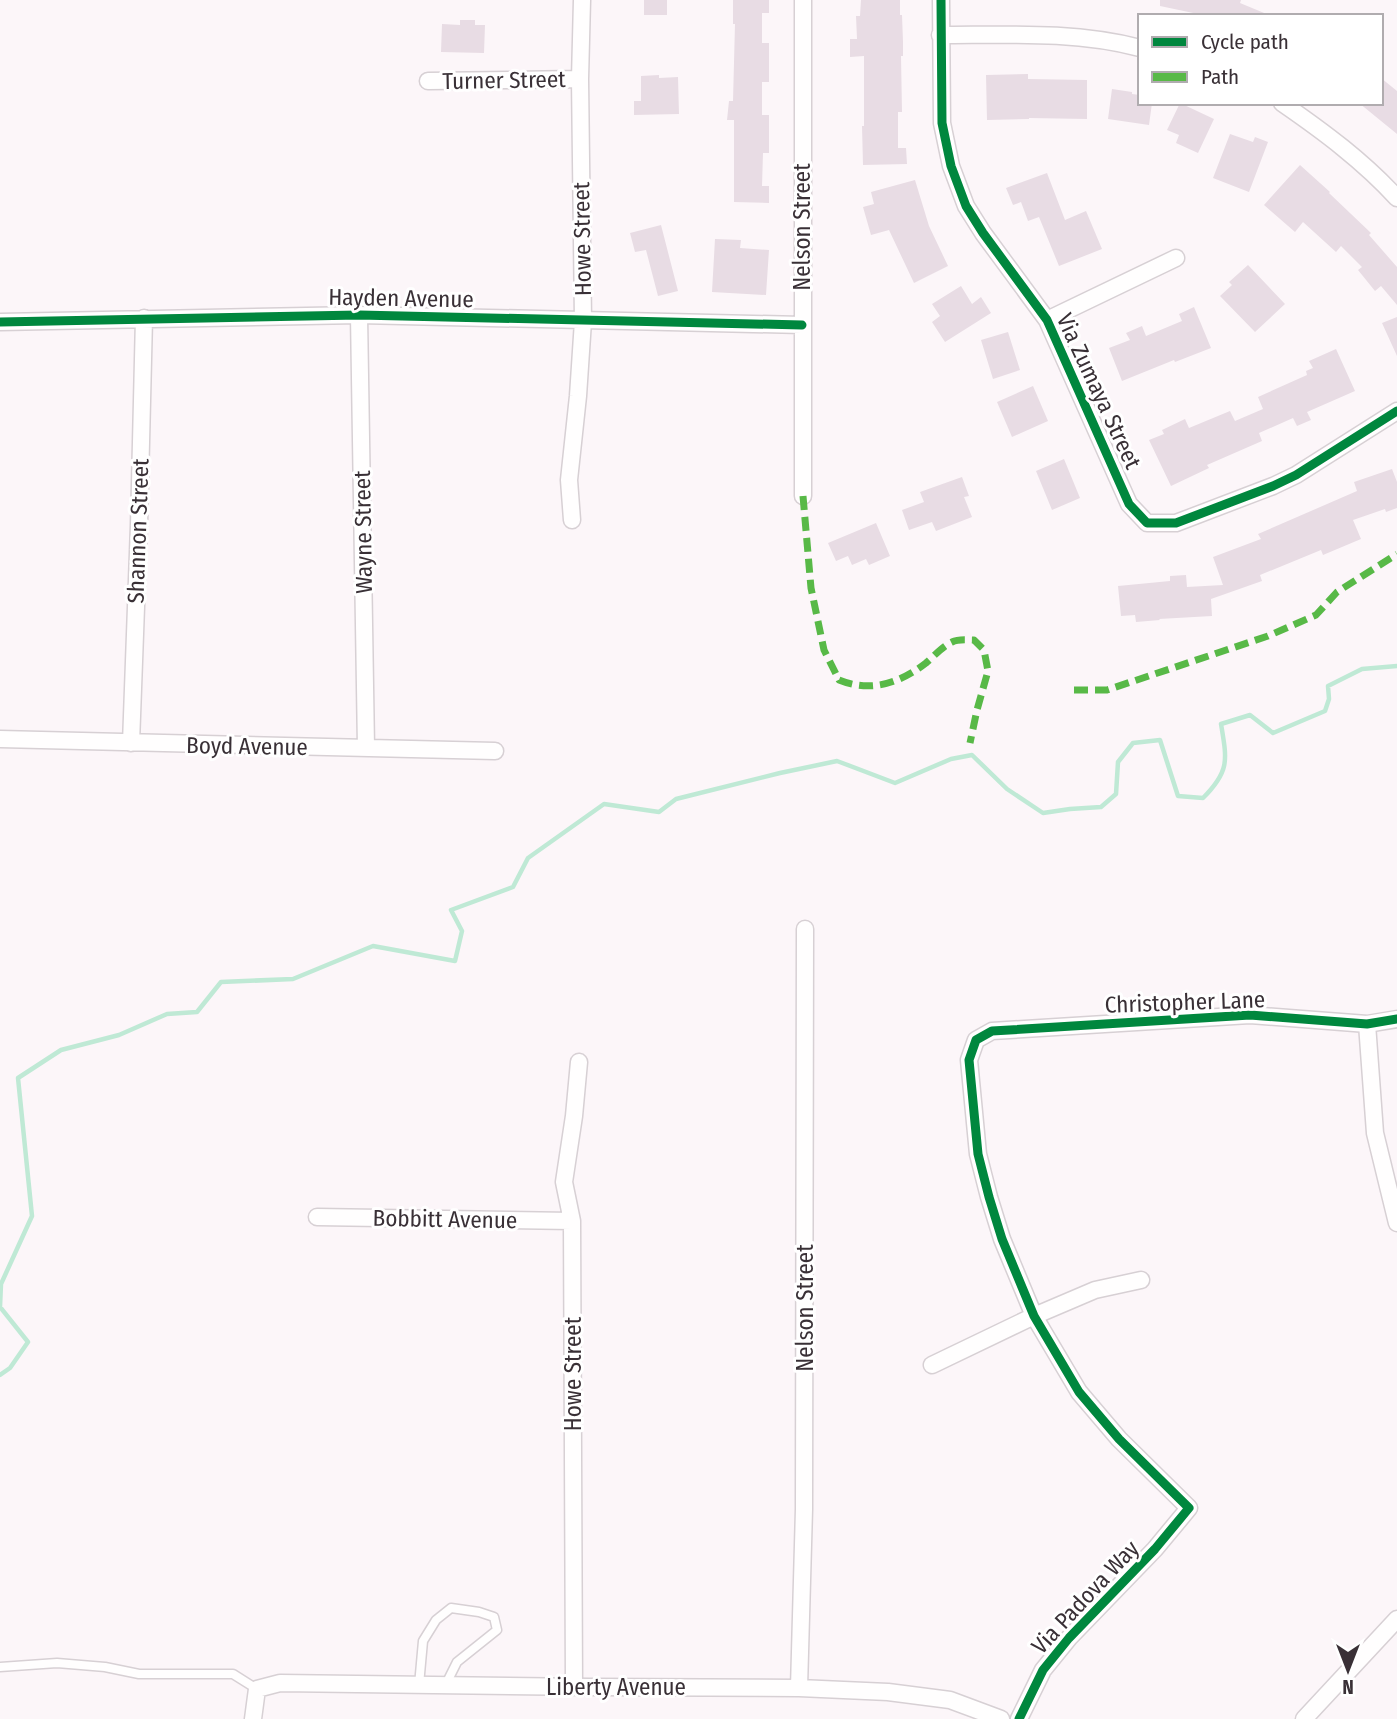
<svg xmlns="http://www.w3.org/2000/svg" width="1397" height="1719" viewBox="0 0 1397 1719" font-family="'Fira Sans Condensed',sans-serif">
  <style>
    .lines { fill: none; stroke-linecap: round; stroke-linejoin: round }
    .stream { stroke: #bfe9d5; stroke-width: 4.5 }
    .building { fill: #e8dce4 }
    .service-casing { stroke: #d7d0d4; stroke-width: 11 }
    .minor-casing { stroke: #d7d0d4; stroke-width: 19 }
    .service { stroke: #fffefe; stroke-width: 8 }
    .minor { stroke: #fffefe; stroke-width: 16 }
    .quiet { stroke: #58b947; stroke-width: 7; stroke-dasharray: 14 7; stroke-linecap: butt }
    .cycleway-casing { stroke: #fff; stroke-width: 13 }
    .cycleway { stroke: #00873e; stroke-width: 9 }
    .labels { text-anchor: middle; stroke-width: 6; stroke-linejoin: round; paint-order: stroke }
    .street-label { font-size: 23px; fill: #393036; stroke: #fff }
  </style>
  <rect width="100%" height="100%" fill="#fcf6f9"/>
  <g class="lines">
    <path class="stream" d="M0 1375 10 1368 28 1342 0 1307 1 1284 32 1216 18 1078 61 1050 119 1035 167 1014 197 1012 221 982 293 979 373 946 455 961 462 931 451 910 513 887 528 858 604 804 659 812 676 799 780 773 837 761 895 783 951 759 972 755 1007 789 1043 813 1070 809 1101 807 1116 794 1118 762 1133 743 1160 740 1178 796 1203 798C1230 771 1227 760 1221 724L1250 715 1273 733 1325 711 1329 699 1328 686 1362 669 1397 666"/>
  </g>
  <path class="building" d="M644 0H667V15H644Z
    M733 0H769V13H762V43H769V82H762V115H769V153H763L762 186H769V203L734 202V120H727L729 101H733L735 24H733Z
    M861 0H900V15H902L903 42V56H901L902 112H898V148H906L907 164 863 165 862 126H864V56L850 57V39H857L856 16H860Z
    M1160 0H1241L1240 3 1269 15 1197 16 1198 14 1160 6Z
    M460 20H475V25H485L484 53 441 52 442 24 460 25Z
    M1028 74V79L1087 80V119L1029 118V119L987 120 986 75Z
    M659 75V78L678 77 679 114 634 115V101H641V76Z
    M1381 78 1397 91V134L1359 103H1381Z
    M1112 89 1132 92V94L1140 95V103H1152L1149 125 1108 119Z
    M1180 103 1214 119 1198 153 1176 143 1179 135 1167 130Z
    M1230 134 1253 142 1255 137 1268 142 1249 192 1213 178Z
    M1300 165 1330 192 1329 193 1371 233 1369 235 1397 267V305L1381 286 1375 291 1358 270 1362 267 1341 246 1336 252 1303 222 1295 232 1264 205Z
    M1047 173 1065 220 1086 211 1102 249 1059 266 1039 217 1028 221 1021 202 1013 205 1006 188Z
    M915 180 929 226 948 266 914 283 889 230 871 235 863 207 874 204 871 192Z
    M661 225 678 291 658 296 646 250 635 252 630 233Z
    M715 239 741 240 740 248 769 250 766 295 712 292Z
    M1248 265 1285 304 1255 332 1220 296 1232 285 1229 282Z
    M961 286 972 304 981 297 991 313 945 342 932 322 940 316 932 304Z
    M1194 307 1211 348 1175 362 1174 360 1122 381 1109 348 1130 340 1126 333 1142 326 1146 336 1182 321 1179 314Z
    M1397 317V356L1382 323Z
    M1008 332 1020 370 993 379 981 340Z
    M1336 349 1355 391 1307 412 1311 420 1297 426 1293 418 1259 433 1262 441 1207 465 1209 468 1171 486 1149 440 1164 434 1162 430 1185 419 1189 428 1230 411 1235 421 1263 409 1258 397 1307 375 1306 371 1313 368 1309 361Z
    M1033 386 1048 421 1012 437 997 402Z
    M1064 459 1080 498 1052 510 1036 471Z
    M1392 469 1397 482V508L1386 512 1385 509 1353 520 1361 539 1323 555 1321 550 1260 575 1262 581 1211 599 1212 616 1159 619 1160 620 1136 622 1135 615 1121 616 1118 586 1170 581V576L1186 575 1187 587 1223 585 1213 557 1261 539 1258 534 1357 491 1354 482Z
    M962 477 969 496 964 497 972 517 936 531 932 522 909 530 902 510 924 502 920 492Z
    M876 523 890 556 869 565 866 559 852 565 848 556 836 561 828 543Z"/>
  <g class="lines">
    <g class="service-casing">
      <path id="service" d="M0 1667 57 1663 105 1667 139 1674H233L257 1689
        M419 1685 423 1641 436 1620 451 1608 479 1612 494 1617 497 1630 457 1662 445 1686"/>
    </g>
    <g class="minor-casing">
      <path id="minor" d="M941 0 942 123 951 166 966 206 983 233 1047 320 1129 504 1147 523H1176L1273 486 1296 475 1397 411
        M940 35C1007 35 1075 31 1140 48
        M428 81 580 79
        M1282 103C1324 132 1363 161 1397 198
        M359 315 366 748
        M1047 320 1176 258
        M0 322 359 315 802 325
        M803 496V0
        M572 520 569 480 578 396 583 321 580 79 582 0
        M0 739 495 751
        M131 743 139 525 144 318
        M1367 1024 1375 1133 1397 1223
        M317 1217 572 1221
        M932 1365 1034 1316 1095 1290 1141 1280
        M574 1687 572 1221 564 1182 574 1116 579 1062
        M799 1688 804 1509 805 929
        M253 1719 257 1689 280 1683 589 1687 799 1688 888 1692 950 1700 1001 1719
        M1019 1719 1043 1670 1069 1638 1155 1549 1189 1508 1119 1439 1079 1392 1034 1316 1002 1239 989 1197 978 1154 969 1060 976 1040 992 1031 1250 1015 1367 1024 1397 1019
        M1304 1719 1397 1619"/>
    </g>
    <use href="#service" class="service"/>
    <use href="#minor" class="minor"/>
    <path class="quiet" d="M803 496 811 588 824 650 839 680C871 693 900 683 926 663 934 656 943 646 952 642 958 639 967 640 974 640L984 650 988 671 977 710 970 743
      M1074 690H1107L1268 636 1316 615 1337 592 1397 554"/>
    <g class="cycleway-casing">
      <path id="cycleway" d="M941 0 942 123 951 166 966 206 983 233 1047 320 1129 504 1147 523H1176L1273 486 1296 475 1397 411
        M0 322 359 315 802 325
        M1019 1719 1043 1670 1069 1638 1155 1549 1189 1508 1119 1439 1079 1392 1034 1316 1002 1239 989 1197 978 1154 969 1060 976 1040 992 1031 1250 1015 1367 1024 1397 1019"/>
    </g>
    <use href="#cycleway" class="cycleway"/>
  </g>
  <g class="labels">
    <g class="street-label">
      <text transform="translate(504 80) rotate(-1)" y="8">Turner Street</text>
      <text transform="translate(802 227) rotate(-90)" y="8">Nelson Street</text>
      <text transform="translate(582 239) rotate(-91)" y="8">Howe Street</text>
      <text transform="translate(401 298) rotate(1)" y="8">Hayden Avenue</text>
      <text transform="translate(1099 391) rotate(65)" y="8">Via Zumaya Street</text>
      <text transform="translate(138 531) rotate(-88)" y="8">Shannon Street</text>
      <text transform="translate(363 532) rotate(-91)" y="8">Wayne Street</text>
      <text transform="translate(247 746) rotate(1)" y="8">Boyd Avenue</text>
      <text transform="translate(1185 1002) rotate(-2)" y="8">Christopher Lane</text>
      <text transform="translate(445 1219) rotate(1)" y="8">Bobbitt Avenue</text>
      <text transform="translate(805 1308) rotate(-90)" y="8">Nelson Street</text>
      <text transform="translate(573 1374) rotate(-90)" y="8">Howe Street</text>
      <text transform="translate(1085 1597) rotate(-47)" y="8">Via Padova Way</text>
      <text x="616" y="1695">Liberty Avenue</text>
    </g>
  </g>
  <rect x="1138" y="14" width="245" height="91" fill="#ffffff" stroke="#b0acaf" stroke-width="2"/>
  <rect x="1152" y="37" width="35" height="10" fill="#00873e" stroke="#b0acaf" stroke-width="2"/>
  <text x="1201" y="49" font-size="21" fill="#393036">Cycle path</text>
  <rect x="1152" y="72" width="35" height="10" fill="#58b947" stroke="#b0acaf" stroke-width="2"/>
  <text x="1201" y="84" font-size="21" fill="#393036">Path</text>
  <g transform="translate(1348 1670) rotate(180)" stroke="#ffffff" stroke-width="5" paint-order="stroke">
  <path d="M0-5L12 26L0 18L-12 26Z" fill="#393036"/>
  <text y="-10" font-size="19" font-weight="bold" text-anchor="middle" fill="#393036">N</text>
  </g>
</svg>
